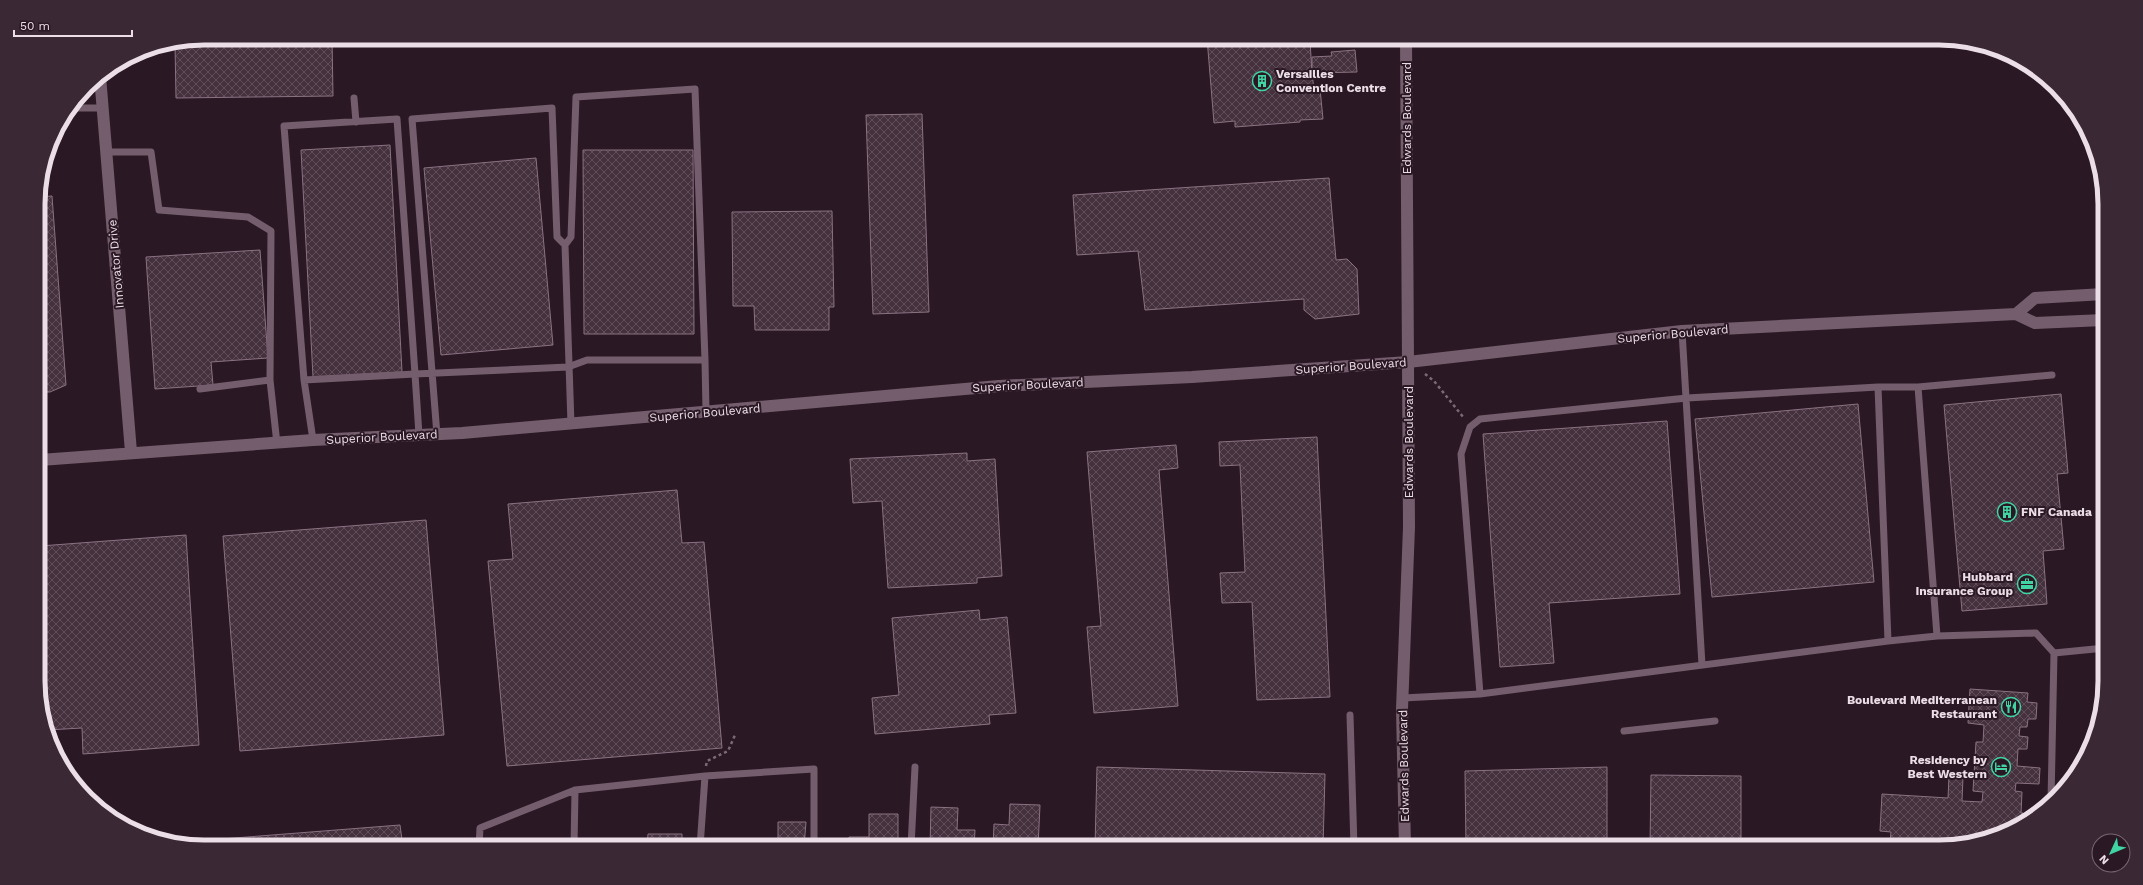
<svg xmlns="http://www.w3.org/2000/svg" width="2143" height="885" viewBox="0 0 2143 885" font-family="'Work Sans',sans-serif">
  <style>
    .building { fill: url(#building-cross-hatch); stroke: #8a7282 }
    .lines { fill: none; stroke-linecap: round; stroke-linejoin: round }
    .path { stroke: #7b6b76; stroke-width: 2.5; stroke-dasharray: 3 3; stroke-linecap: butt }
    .lane { stroke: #745d6d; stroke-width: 7 }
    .street { stroke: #745d6d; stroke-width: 12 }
    .secondary { stroke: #745d6d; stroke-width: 12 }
    .labels { text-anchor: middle; stroke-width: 4; stroke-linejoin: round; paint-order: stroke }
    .poi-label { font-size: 12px; font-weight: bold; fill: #ecdee7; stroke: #2a1825; text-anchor: end }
    .street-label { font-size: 12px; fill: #ecdee7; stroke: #2a1825 }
    .rim { fill: none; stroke: #ecdee7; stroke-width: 5 }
  </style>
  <defs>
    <pattern id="building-cross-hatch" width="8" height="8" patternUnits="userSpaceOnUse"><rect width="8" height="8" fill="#45303e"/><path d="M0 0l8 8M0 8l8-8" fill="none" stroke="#604e5a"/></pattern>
  </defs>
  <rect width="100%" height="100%" fill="#2a1825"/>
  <path class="building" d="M204 38H332L333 96 176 98 175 44Z
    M1207 38H1317V40L1310 41 1312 73 1314 90 1320 89 1323 119 1300 120V122L1235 127V121L1214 123Z
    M1355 50 1357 72 1312 73V57L1332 56 1331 52Z
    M922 114 929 312 873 314 866 115Z
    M390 145 402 372 313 377 301 150Z
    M583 150H693L694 334H584Z
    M536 158 553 345 441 355 424 168Z
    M1329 178 1336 260 1347 259 1357 269 1359 314 1315 319 1304 310V299L1145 310 1138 251 1077 255 1073 195Z
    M52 196 66 385 50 392H39L38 197Z
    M832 211 834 307H829V330H755L754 306H733L732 212Z
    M260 250 268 358 211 362 213 385 155 389 146 257Z
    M2061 394 2068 473 2057 474 2064 549 2043 551 2047 604 1962 611 1944 405Z
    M1858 404 1874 582 1712 597 1695 419Z
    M1667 421 1680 594 1549 603 1554 663 1500 667 1483 434Z
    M1317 437 1330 697 1257 700 1252 602 1222 603 1220 573 1245 572 1240 465 1220 466 1219 442Z
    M1176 445 1178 468 1159 470 1178 706 1094 713 1087 627 1101 626 1087 452Z
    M967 453V461L995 459 1002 576 977 578V583L888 588 882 501 853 503 850 459Z
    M677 490 682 543 704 542 722 748 507 766 488 561 513 559 508 504Z
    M426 520 444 735 240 751 223 536Z
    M186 535 199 745 83 754 82 728 47 730 41 713 40 546Z
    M979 610 980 620 1007 617 1016 713 989 715 990 724 875 734 872 698 899 695 892 618Z
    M1970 689 2028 693 2027 702 2037 703 2036 719H2028L2027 727H2020L2019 736 2028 737 2027 749H2018L2017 766 2040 768 2039 784 2016 783 2015 791 2022 792 2021 813H2023V822L1993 838 1955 846 1890 842 1891 832 1880 831 1882 794 1948 798 1949 776 1963 777 1962 801 1982 802 1983 792 1973 791 1976 742H1983L1984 725 1968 723Z
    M1097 767 1325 774 1323 847H1095Z
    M1607 767V847H1466L1465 771Z
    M1651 775 1741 776V847H1650Z
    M1010 804 1040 805 1038 847H993L994 824 1009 825Z
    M931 807 958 808 957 830H975L974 847H930Z
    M869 814H898V847H849V837H869Z
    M778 822H806L804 847H719V842L778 846Z
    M400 825 403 847 196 846V841Z
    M648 834H682V847H647Z"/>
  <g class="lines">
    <path class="path" d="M1425 374 1434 381 1464 418
      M706 766 707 761 728 751 735 735"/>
    <path class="lane" d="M354 98 356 122
      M73 108H103
      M106 152H151L159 210 248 217 271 231 270 380
      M565 245 571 237 576 97 695 89 705 360
      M1682 331 1702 665
      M304 380 415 374 419 435
      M1878 387H1918L2052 375
      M1918 387 1937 636
      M200 389 270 380 277 444
      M437 435 412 119 552 108 557 237 565 245 571 424
      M313 440 304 380 284 126 397 119 415 374 568 367 587 360H705L706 412
      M1480 694 1461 454 1470 427 1480 419 1687 398 1878 387 1888 641
      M1403 698 1480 694 1888 641 1937 636 2036 633 2054 653 2105 648
      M1350 715 1354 847
      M1624 731 1715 721
      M2051 801 2054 653
      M479 847 480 828 575 790 705 776
      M574 847 575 790
      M700 847 705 776 814 769V847
      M911 847 915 767"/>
    <path class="street" d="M100 76 131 452
      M2016 314 2035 298 2104 294
      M40 460 313 440 462 433 999 386 1192 377 1408 362 1682 331 2016 314 2035 323 2104 320"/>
    <path class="secondary" d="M1405 847 1402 709 1409 527 1406 38"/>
  </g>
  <defs>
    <g id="building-ring" transform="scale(1)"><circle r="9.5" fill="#2a1825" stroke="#3fd4a2" stroke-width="1.5"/><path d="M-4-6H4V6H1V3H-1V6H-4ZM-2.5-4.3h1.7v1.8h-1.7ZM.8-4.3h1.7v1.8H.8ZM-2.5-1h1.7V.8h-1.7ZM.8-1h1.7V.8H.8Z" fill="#3fd4a2"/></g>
    <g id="office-ring" transform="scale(1)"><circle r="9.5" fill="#2a1825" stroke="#3fd4a2" stroke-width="1.5"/><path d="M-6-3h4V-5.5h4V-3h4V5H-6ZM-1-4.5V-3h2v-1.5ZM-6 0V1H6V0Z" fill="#3fd4a2"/></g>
    <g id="restaurant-ring" transform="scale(1)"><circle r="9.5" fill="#2a1825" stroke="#3fd4a2" stroke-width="1.5"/><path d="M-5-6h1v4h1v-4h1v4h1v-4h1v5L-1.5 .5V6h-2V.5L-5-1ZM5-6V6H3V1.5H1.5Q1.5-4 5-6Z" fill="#3fd4a2"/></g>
    <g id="hotel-ring" transform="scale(1)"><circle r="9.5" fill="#2a1825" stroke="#3fd4a2" stroke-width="1.5"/><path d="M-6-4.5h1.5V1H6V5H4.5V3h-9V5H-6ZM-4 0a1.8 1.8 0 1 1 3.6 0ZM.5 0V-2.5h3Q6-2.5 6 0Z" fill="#3fd4a2"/></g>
  </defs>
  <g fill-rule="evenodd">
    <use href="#building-ring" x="1262" y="81"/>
    <use href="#building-ring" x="2007" y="512"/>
    <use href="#office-ring" x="2027" y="584"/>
    <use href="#restaurant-ring" x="2011" y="707"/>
    <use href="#hotel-ring" x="2001" y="767"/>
  </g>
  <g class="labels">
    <g class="poi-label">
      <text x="1276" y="78" text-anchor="start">Versailles<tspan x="1276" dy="14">Convention Centre</tspan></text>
      <text x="2021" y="516" text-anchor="start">FNF Canada</text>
      <text x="2013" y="581">Hubbard<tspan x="2013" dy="14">Insurance Group</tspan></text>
      <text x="1997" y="704">Boulevard Mediterranean<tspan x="1997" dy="14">Restaurant</tspan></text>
      <text x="1987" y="764">Residency by<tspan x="1987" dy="14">Best Western</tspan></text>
    </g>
    <g class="street-label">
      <text transform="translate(1407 118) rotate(-90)" y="4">Edwards Boulevard</text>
      <text transform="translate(116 264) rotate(-95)" y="4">Innovator Drive</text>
      <text transform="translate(1673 334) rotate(-5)" y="4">Superior Boulevard</text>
      <text transform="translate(1351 366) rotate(-4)" y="4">Superior Boulevard</text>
      <text transform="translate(1028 385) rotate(-3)" y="4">Superior Boulevard</text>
      <text transform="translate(705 413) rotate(-5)" y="4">Superior Boulevard</text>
      <text transform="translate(382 437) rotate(-3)" y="4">Superior Boulevard</text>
      <text transform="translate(1409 442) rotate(-90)" y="4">Edwards Boulevard</text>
      <text transform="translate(1404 766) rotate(-91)" y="4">Edwards Boulevard</text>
    </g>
  </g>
  <path d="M0 0H2143V885H0ZM204 45H1939A159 159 0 0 1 2098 204V681A159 159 0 0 1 1939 840H204A159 159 0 0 1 45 681V204A159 159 0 0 1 204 45Z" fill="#3a2835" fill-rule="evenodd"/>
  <path class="rim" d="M204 45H1939A159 159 0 0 1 2098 204V681A159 159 0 0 1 1939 840H204A159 159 0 0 1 45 681V204A159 159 0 0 1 204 45Z"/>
  <g transform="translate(2111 853) rotate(226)"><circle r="19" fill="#2a1825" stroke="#786773"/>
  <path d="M0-3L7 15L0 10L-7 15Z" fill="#3fd4a2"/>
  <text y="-6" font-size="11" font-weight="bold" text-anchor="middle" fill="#ecdee7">N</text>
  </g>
  <path d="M14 30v6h118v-6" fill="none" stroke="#ecdee7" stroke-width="2"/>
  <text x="20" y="30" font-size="12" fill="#ecdee7" stroke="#2a1825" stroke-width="3" paint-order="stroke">50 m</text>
</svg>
